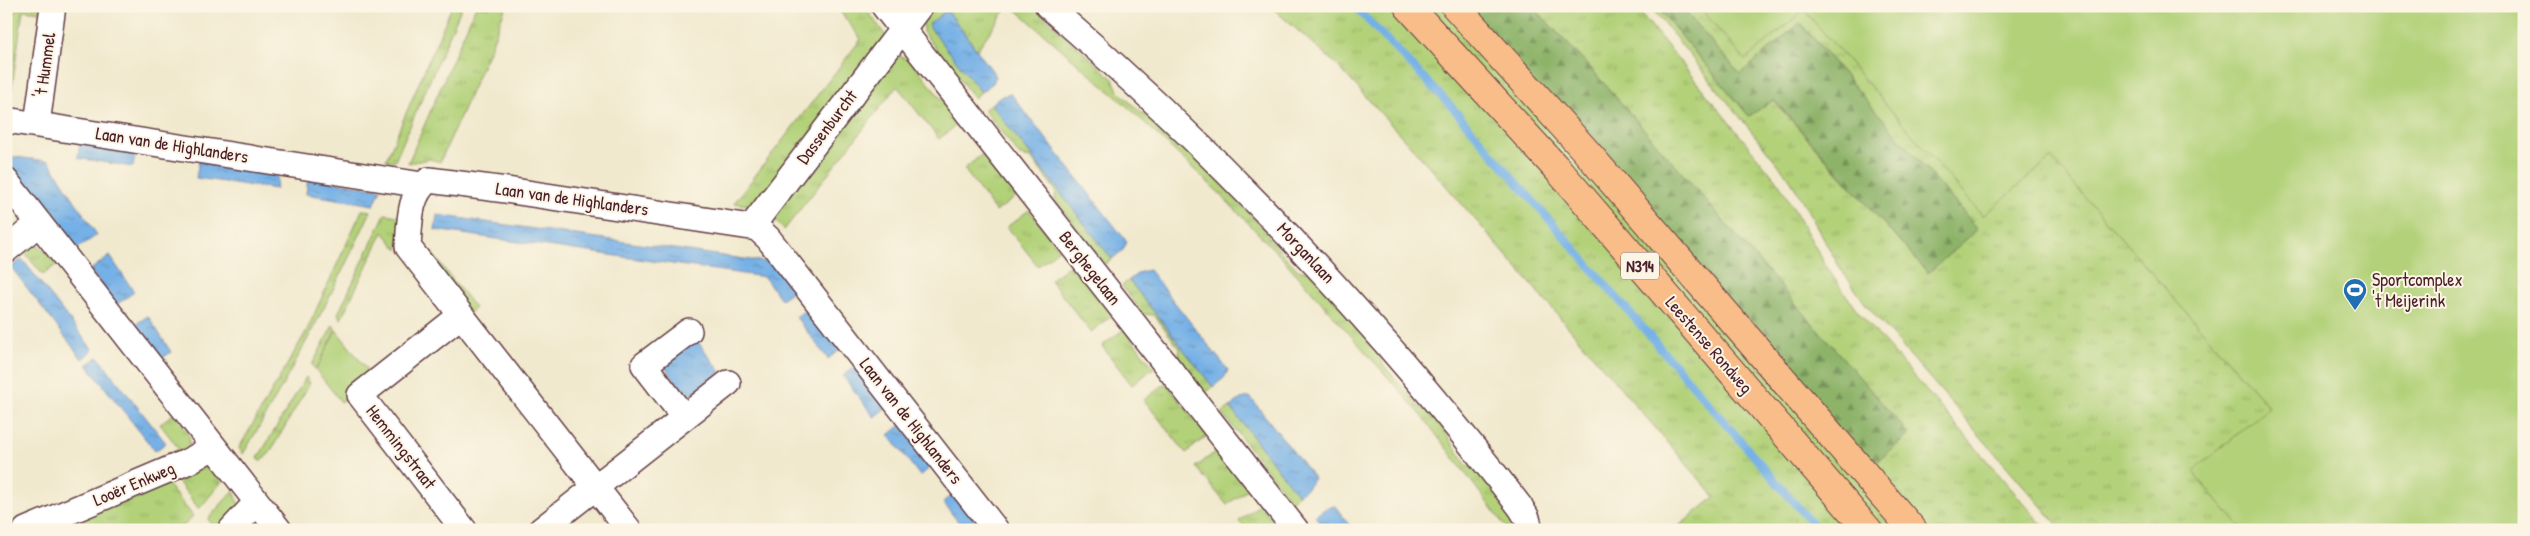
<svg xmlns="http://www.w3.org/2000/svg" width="2530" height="536" viewBox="0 0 2530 536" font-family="'Patrick Hand',sans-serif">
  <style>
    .grass { fill: url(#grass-tufts); stroke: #7e7852 }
    .forest { fill: url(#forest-firs); stroke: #6c694a }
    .park { fill: #b2d179; stroke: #7e7852 }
    .water { fill: url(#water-ripples); stroke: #5f6888 }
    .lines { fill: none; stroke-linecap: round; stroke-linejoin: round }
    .stream { stroke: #74b0e6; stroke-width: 8 }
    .minor-casing { stroke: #633d43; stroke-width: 28 }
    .major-casing { stroke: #633d43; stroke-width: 30 }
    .minor { stroke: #fff; stroke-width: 25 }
    .major { stroke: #f8bd89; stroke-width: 28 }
    .labels { text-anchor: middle; stroke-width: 4; stroke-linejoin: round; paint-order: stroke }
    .shield { fill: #fcf5e5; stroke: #7f5f63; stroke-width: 1 }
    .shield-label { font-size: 16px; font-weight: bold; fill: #4a1f2b }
    .street-label { font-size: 18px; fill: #4a1f2b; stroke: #fcf5e5 }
    .poi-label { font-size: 18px; fill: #4a1f2b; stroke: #fcf5e5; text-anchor: start }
  </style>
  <defs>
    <pattern id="grass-tufts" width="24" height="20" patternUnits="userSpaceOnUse" patternTransform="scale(1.25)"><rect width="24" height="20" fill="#b2d179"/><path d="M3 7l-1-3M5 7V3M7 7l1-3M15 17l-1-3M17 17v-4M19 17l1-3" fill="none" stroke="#9bb369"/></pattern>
    <pattern id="forest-firs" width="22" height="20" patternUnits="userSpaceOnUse" patternTransform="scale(1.25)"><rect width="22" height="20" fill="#8db369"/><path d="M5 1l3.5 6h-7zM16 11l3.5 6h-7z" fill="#759157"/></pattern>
    <pattern id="water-ripples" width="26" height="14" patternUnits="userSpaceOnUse" patternTransform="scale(1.25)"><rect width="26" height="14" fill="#74b0e6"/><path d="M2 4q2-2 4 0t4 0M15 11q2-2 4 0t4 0" fill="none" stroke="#618fbb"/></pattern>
  </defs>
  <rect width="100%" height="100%" fill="#fcf5e5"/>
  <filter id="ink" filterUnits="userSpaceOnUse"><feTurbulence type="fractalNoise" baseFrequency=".02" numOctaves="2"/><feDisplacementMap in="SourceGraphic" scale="10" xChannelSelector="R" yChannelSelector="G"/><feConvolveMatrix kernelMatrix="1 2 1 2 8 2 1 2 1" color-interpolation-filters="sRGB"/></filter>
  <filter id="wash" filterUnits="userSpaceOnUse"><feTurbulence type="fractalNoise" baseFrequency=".0096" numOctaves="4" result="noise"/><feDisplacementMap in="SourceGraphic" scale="20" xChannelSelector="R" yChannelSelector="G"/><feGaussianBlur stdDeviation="1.12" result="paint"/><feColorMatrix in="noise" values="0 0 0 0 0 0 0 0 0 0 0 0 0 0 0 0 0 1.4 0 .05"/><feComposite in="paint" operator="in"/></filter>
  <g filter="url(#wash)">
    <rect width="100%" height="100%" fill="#f1e9ce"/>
    <path class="grass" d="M22 6H42L41 12 23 10 10 101 6 100V18Z
      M452 6H462L395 161 386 160Z
      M476 6H506L489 51 440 162 430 159 408 163Z
      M836 6H864L886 36 755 206 734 203 861 39Z
      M933 6H1008L977 50 947 10 929 25 981 92 974 98 923 32V17Z
      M1012 6H1033L1113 79 1118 91 1146 117H1157L1269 234 1268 238 1298 270 1310 271 1380 352 1382 363 1420 408 1431 410 1467 466 1478 468 1516 517 1517 530H1508L1423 417 1283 259 1218 192 1129 108Z
      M1270 6H1395L1457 72 1857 530H1674L1715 497 1435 173 1336 64Z
      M1419 6H1445L1903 530H1878Z
      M1532 6H1635L1780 185 1829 271 1859 313 2047 530H1993L1988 523 1980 530H1924L1870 468 1909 435 1587 64Z
      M1650 6H1656L1749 116 1773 100 1928 273 1977 228 1800 23 1740 74 1680 6H2524V530H2062L1867 306 1839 266 1790 179Z
      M898 55 912 61 959 123 939 139 897 86 784 230 772 217Z
      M991 104 1112 259 1105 264 1055 200 1056 191 1031 158 1020 156 984 110Z
      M985 152 1018 195 996 212 964 169Z
      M362 210 371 211C332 295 290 375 243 454L239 448 306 332Z
      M1029 210 1059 249 1038 266 1007 227Z
      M385 214 403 217 398 250 383 232 341 319 338 314Z
      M31 245 41 247 57 264 43 275 21 248Z
      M427 247 475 308 469 313 422 252Z
      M1071 264 1112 315 1091 332 1050 280Z
      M1129 280 1213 387 1205 393 1178 358 1180 349 1154 315 1143 314 1122 286Z
      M333 325 336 330 316 370 312 365Z
      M1124 329 1154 368 1132 385 1102 346Z
      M306 377 310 383 269 454 260 461 258 458Z
      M1166 383 1207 436 1186 453 1144 400Z
      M1230 407 1298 495 1291 501 1222 413Z
      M174 413C198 444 194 444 163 464L159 458 179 449 160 424Z
      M1218 450 1249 488 1227 505 1196 467Z
      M207 465 217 470 224 479 199 509 173 475Z
      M163 479 193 516 180 530H42Z
      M234 490 239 505 219 530H216L208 519Z
      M1260 504 1280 530H1246L1239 521Z"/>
    <path class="forest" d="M1465 6H1532L1587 64 1909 434 1870 468Z
      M1656 6H1680L1740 74 1800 23 1978 229 1928 273 1774 100 1749 116Z"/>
    <path class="park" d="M1698 6H2524V530H2243L2193 472 2269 407 2051 158 1983 216 1804 10 1745 60Z
      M336 330 373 377 341 402 316 370Z"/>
    <path class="water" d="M947 10 996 76 993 83 981 92 928 25Z
      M1011 94 1127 242 1123 250 1112 259 991 104 1002 96Z
      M80 141 136 150 133 167 78 158Z
      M6 156 49 161 97 235 74 251 6 164Z
      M199 161 278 172 276 189 196 178Z
      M308 178 381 189 374 205 306 194Z
      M437 215 772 263 794 290 781 299 764 277 435 230Z
      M110 256 134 292 116 305 90 270Z
      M22 259 93 350 82 359 11 267Z
      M1149 270 1228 370 1224 378 1213 387 1129 280 1140 272Z
      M808 308 840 349 828 359 796 317Z
      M148 316 171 352 160 360 133 326Z
      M695 338 721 372 688 398 662 363Z
      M98 357 166 443 155 451 87 365Z
      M854 367 886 408 874 417 843 376Z
      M1250 397 1314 478 1309 486 1298 495 1230 407 1241 399Z
      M901 425 932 466 920 476 889 435Z
      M955 493 983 530H964L943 502Z
      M1335 506 1353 530H1325L1315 516 1326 508Z"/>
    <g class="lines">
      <path class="stream" d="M1354 6 1449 104 1818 530"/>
    </g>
  </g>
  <g filter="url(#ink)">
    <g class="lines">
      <g class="minor-casing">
        <path id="minor" d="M884 6 1296 530
          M1048 6C1223 157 1380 325 1521 508L1527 518 1530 530
          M6 120 422 185
          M37 124 53 6
          M6 181 279 530
          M752 226 920 6
          M6 250 39 223
          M460 316 360 395 464 530
          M684 417 644 365 689 331
          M26 530 189 461 213 447
          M231 530 257 502
          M541 530 728 383
          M629 530 408 247C410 225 408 194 429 180L506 190 757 228 768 238 996 530"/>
      </g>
      <g class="major-casing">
        <path id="major" d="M1408 6 1560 172 1868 530
          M1455 6 1584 149 1913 530"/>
      </g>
      <use href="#minor" class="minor"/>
      <use href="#major" class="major"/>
    </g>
  </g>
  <defs>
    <g id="stadium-pin" transform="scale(1.25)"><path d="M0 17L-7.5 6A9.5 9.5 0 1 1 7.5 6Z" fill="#1f6fb2" stroke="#fcf5e5"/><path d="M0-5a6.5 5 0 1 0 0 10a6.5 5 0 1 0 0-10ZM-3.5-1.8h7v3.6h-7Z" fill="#fff"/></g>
  </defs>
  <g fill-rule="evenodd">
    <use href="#stadium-pin" x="2355" y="290"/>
  </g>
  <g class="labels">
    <rect class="shield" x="1621" y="252.5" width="38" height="27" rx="4"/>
    <g class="shield-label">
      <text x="1640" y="272">N314</text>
    </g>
    <g class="street-label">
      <text transform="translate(45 65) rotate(-82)" y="6">'t Hummel</text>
      <text transform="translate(827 127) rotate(-53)" y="6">Dassenburcht</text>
      <text transform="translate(172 145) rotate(9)" y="6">Laan van de Highlanders</text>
      <text transform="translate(572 199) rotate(8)" y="6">Laan van de Highlanders</text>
      <text transform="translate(1306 253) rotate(47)" y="6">Morganlaan</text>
      <text transform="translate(1090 268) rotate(52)" y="6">Berghegelaan</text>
      <text transform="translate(1709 345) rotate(49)" y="6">Leestense Rondweg</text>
      <text transform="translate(911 421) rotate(52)" y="6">Laan van de Highlanders</text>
      <text transform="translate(401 447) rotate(52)" y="6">Hemmingstraat</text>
      <text transform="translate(134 484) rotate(-23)" y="6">Looër Enkweg</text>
    </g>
    <g class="poi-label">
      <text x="2372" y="286">Sportcomplex<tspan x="2372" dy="21">'t Meijerink</tspan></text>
    </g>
  </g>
  <rect width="2530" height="536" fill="none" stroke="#fcf5e5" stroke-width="25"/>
</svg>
